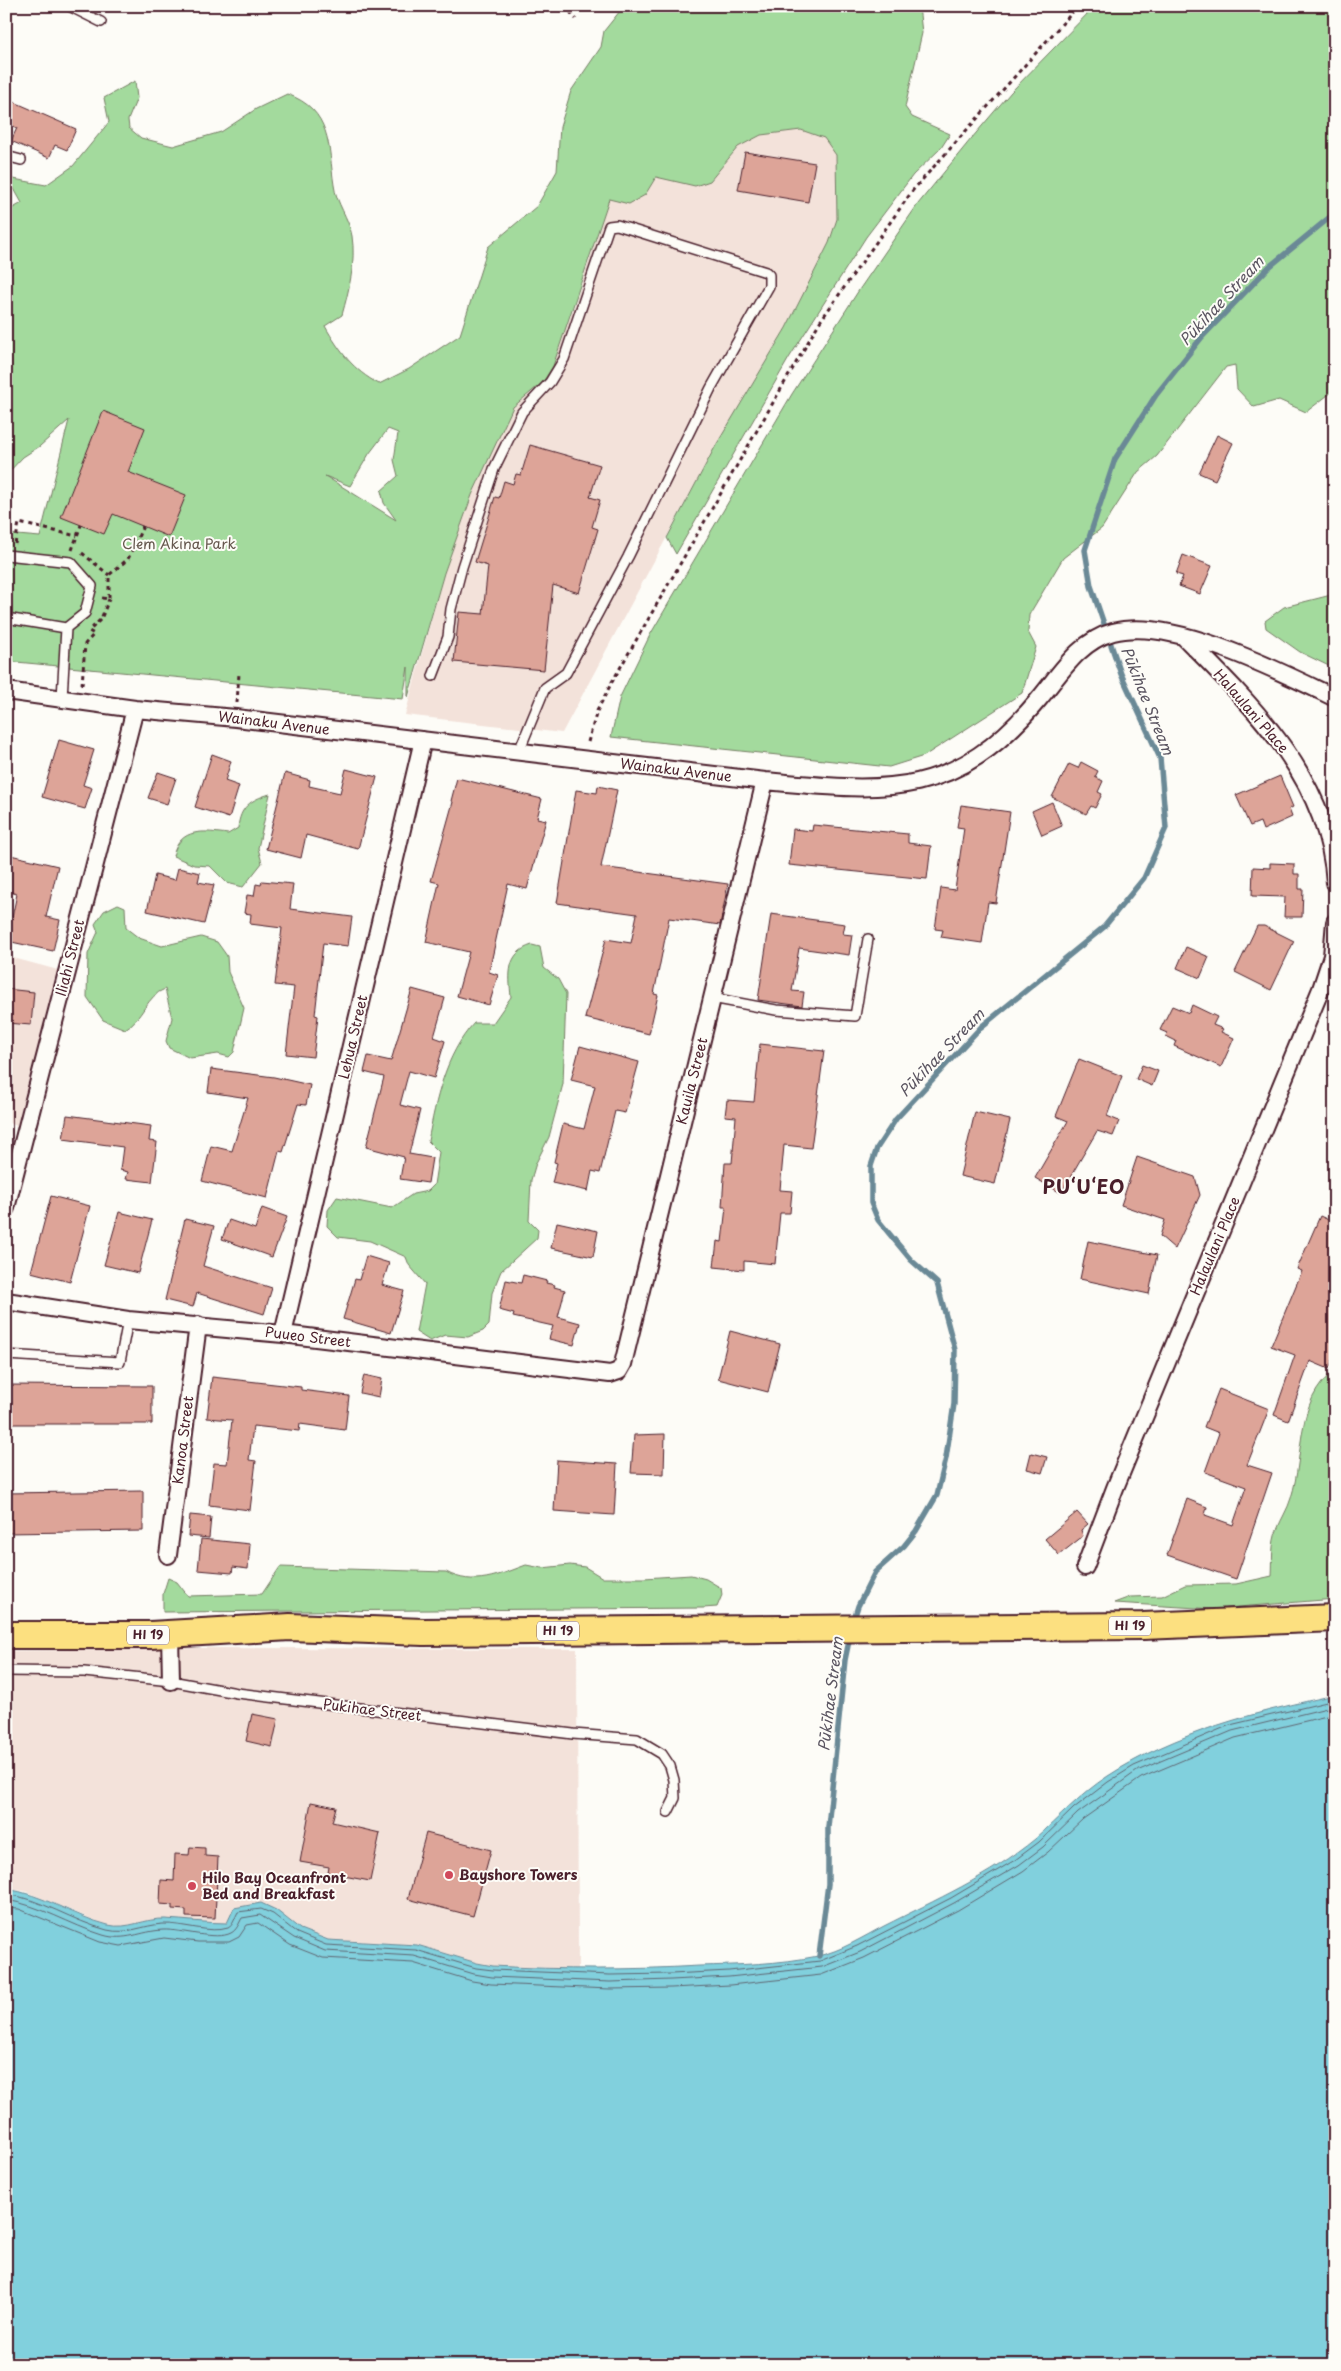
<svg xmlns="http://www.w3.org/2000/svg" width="1341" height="2371" viewBox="0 0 1341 2371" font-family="'Playpen Sans',sans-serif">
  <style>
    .built { fill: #f3e2da }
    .green { fill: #a3da9d; stroke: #767c64; fill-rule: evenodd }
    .water { fill: #81d0dd; stroke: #6b8996 }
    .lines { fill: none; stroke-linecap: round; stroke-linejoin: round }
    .shore { stroke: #606672; stroke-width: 1 }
    .stream { stroke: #6b8996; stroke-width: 5.5 }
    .building { fill: #dda498; stroke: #4a1f2b }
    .service-casing { stroke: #4a1f2b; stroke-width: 12 }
    .minor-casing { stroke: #4a1f2b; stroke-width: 20 }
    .primary-casing { stroke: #4a1f2b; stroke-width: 30 }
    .path { stroke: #4a1f2b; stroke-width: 3; stroke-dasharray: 4 4; stroke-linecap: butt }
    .service { stroke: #fdfcf7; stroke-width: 9 }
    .minor { stroke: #fdfcf7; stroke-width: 16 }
    .primary { stroke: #fce080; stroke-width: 26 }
    .poi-dot { fill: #d1495b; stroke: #fdfcf7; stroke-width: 2 }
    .labels { text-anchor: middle; stroke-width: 4; stroke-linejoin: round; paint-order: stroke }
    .shield { fill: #fdfcf7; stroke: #806168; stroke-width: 1 }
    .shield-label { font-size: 12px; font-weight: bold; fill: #4a1f2b }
    .park-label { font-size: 14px; fill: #65574d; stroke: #fdfcf7 }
    .street-label { font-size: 14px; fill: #4a1f2b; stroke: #fdfcf7 }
    .poi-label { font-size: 14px; font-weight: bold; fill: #4a1f2b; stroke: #fdfcf7; text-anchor: start }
    .water-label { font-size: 15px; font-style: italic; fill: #5a5460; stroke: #fdfcf7 }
    .district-label { font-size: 19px; font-weight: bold; letter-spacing: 1px; fill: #4a1f2b; stroke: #fdfcf7 }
  </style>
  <rect width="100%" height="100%" fill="#fdfcf7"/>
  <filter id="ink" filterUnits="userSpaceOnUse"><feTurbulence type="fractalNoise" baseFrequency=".02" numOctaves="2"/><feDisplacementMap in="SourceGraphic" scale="10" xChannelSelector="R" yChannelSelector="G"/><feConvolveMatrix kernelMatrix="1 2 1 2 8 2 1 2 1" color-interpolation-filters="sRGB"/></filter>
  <g filter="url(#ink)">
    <path class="built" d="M801 130 824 138 836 155 837 219 829 243 786 328 715 447 562 733 405 715 444 573 472 495 513 407 543 382 574 307 609 199 645 195 656 177 695 186 710 181 738 147 761 135Z
      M6 956 58 970 17 1126 6 1122Z
      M203 1648 577 1649 578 1969 493 1966 477 1963 417 1945 328 1940 300 1929 276 1910 227 1923H199L163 1919 122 1928 106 1925 24 1891 6 1889V1651Z"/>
    <path class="green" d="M624 6H919L922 33 905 107 912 117 950 134 941 148 913 175 866 237 789 358 676 554 667 538 715 447 786 328 829 243 837 219 836 155 824 138 801 130 761 135 738 147 710 181 695 186 656 177 645 195 629 204 609 199 553 366 543 382 513 407 472 495 444 573 408 697V667L403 699 6 661V534L40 537 69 420 40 446 23 457 6 475V212L22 203 8 178 46 185 73 166 109 122 104 98 135 81 137 98 128 120 129 128 141 138 173 146 221 132 256 109 287 94C332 110 328 146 334 185 336 203 349 218 352 236 356 262 349 290 342 315L325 326C340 352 353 370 379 384L409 369 460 335 488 247 537 206 557 171 560 127 571 91 601 47 604 31ZM388 429 398 433 394 460 398 476 381 491 384 503 396 520 325 476 350 486 369 454Z
      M1095 6H1335V386L1332 392 1306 412 1279 400 1254 407 1237 389 1235 365 1226 367 1157 456 1138 472 1102 528 1063 558 1029 615 1028 632 1036 647 1022 693 924 756 889 767 611 737 620 697 650 635 792 394 859 290 918 204 971 139 1011 92Z
      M1335 594V669L1300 652 1266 628 1265 621 1284 607Z
      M270 794 258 848 262 863 243 887 227 883 210 866 194 865 173 856C180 827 204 831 228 834L238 828C240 807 250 800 270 794Z
      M118 904 125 907 126 928 139 938 162 946 201 937 217 942 227 956 228 972 244 1008 234 1052 229 1057 218 1054 190 1058 169 1048 166 1041 172 1018 165 989C147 995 142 1020 125 1029L103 1020 87 997 88 954 98 932 95 924 104 911Z
      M532 945 540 947 544 968 558 979 566 994 563 1084 549 1137 536 1163 531 1180 529 1221 538 1230 537 1238 501 1271 492 1293 489 1325 483 1331 468 1337 445 1335 430 1341 416 1332 425 1284 409 1265 406 1257 370 1241 338 1237 327 1226 328 1210 337 1197 392 1208 413 1194 428 1191 434 1185 439 1152 428 1141C436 1100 445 1055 474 1023H493L511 997C509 975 506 953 532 945Z
      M1335 1370V1599L1214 1609 1114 1603 1130 1597 1162 1596 1185 1585 1236 1584 1272 1576C1273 1560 1271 1544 1277 1530 1281 1519 1288 1509 1291 1498 1305 1454 1294 1402 1335 1370Z
      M526 1565 542 1568 570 1565 585 1567 603 1578H644L691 1575 706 1579 721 1588 722 1595 717 1607 703 1608 163 1612V1594L168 1578 177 1582 188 1596 262 1594 280 1567 446 1572C474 1587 499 1575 526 1565Z"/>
    <path class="water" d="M1335 1695V2365H6V1889C43 1894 73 1916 108 1925 128 1930 145 1918 165 1919 186 1920 206 1923 227 1923L234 1908 261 1903 276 1910 300 1929 328 1940 417 1945 477 1963 493 1966C562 1970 630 1970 699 1966 738 1965 779 1964 818 1956 841 1951 863 1937 884 1926 935 1900 990 1876 1035 1839 1059 1818 1080 1794 1108 1776 1176 1732 1256 1712 1335 1695Z"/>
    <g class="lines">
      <path class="shore" d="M6 1894C42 1899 72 1921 107 1930 127 1935 143 1925 163 1924 181 1923 211 1934 228 1928 233 1926 235 1917 238 1912L261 1909 273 1914 297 1933 326 1945 416 1950 476 1968 493 1970 610 1975 671 1974 729 1971 820 1961 857 1946 951 1898 1015 1860 1039 1842 1074 1808 1108 1782 1134 1766 1230 1725 1335 1700
        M6 1900C40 1905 70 1925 103 1935 125 1942 141 1931 163 1930 180 1929 216 1941 231 1933 237 1930 239 1923 242 1918L260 1915 294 1938 325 1951 414 1956 474 1974 492 1977 610 1982 671 1980 729 1977 822 1967 860 1952 954 1903 1019 1865 1043 1847 1078 1813 1137 1771 1232 1731 1335 1706
        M6 1908 19 1909 100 1942 121 1946 164 1938 198 1942H229L239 1937 247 1925 258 1923 290 1945 323 1958 413 1963 472 1981 491 1984 610 1989 671 1988 730 1985 821 1975 864 1958 958 1910 1023 1871 1048 1852 1083 1819 1141 1778 1235 1738 1335 1714"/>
      <path class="stream" d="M853 1622 858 1606 875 1572 904 1546 916 1531 937 1495 946 1458 954 1404 955 1350 937 1283 911 1260 878 1220 871 1203V1166L877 1148 896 1119 981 1027 1104 927 1144 878 1166 828 1160 758 1121 674 1091 586 1085 550 1115 459 1156 395 1202 337 1269 267 1335 213
        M819 1956 828 1884V1827L845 1660 850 1636"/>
    </g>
    <path class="building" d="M12 101 76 129 67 150 55 145 49 158 11 141 17 128 6 123V113Z
      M745 152 815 163 808 202 738 190Z
      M103 411 145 428 128 472 186 495 169 537 113 514 104 534 61 517Z
      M1217 435 1233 443 1215 480 1199 473Z
      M530 445 600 465 590 497 600 500 592 527 598 529 579 593 553 585 544 670 454 662 459 612 483 614 488 566 475 562 495 497 499 498 504 481 513 484 516 474 521 475Z
      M1183 555 1212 566 1200 594 1179 586 1183 576 1176 574Z
      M59 740 94 750 83 785 92 788 85 809 42 797Z
      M212 754 231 761 225 781 239 786 229 818 195 807Z
      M1081 762 1098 771 1095 777 1103 781 1098 792 1102 794 1095 808 1091 806 1086 814 1052 797 1069 764 1078 768Z
      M346 769 377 777 358 849 306 835 301 858 266 849 285 773 310 780 309 786 340 793Z
      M158 772 176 778 167 804 148 798Z
      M1280 776 1293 807 1289 809 1292 817 1263 830 1260 822 1250 826 1236 795Z
      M457 778 542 799 537 818 546 820 527 889 508 884 489 972 498 975 489 1005 457 996 469 952 426 942 439 883 431 881 453 802 451 801Z
      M598 786 617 790 601 867 728 884 720 925 669 918 654 994 658 995 649 1034 585 1018 606 939 631 943 637 914 557 903 576 790 597 793Z
      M1052 802 1062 826 1042 835 1032 811Z
      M961 805 1010 812 996 903 988 902 982 943 941 937 943 930 935 929 941 888 955 890 964 828 957 827Z
      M813 825 908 834V843L931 846 927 879 789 865 793 829 812 831Z
      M6 854 58 866 46 917 60 920 53 951 7 941 17 894 6 891Z
      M1270 863 1294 864V874H1299V889H1303L1302 917H1284L1285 897 1252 896 1253 867 1270 868Z
      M178 868 200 873 198 882 214 885 204 924 147 911 155 875 175 880Z
      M262 881 293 884 290 909 352 917 348 946 323 943 315 1015 318 1016 313 1057 286 1054 294 987 275 985 282 928 250 924 251 914 244 913 247 895 254 896 256 884 261 885Z
      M771 914 845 924 843 934 852 935 849 955 799 948 792 991 804 992 802 1006 758 1000Z
      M1257 926H1264L1294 941 1271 990 1235 972Z
      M1186 947 1209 957 1200 978 1177 968Z
      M6 989 34 992 31 1025 6 1023Z
      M412 989 445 998 434 1037 445 1041 434 1078 409 1071 400 1105 420 1110 409 1154 432 1158 428 1183 400 1179 404 1157 366 1147 384 1077 364 1072 368 1056 391 1061Z
      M1192 1005 1217 1017 1213 1025 1223 1029 1221 1032 1234 1038 1221 1067 1174 1046 1176 1041 1166 1036 1167 1033 1160 1030 1172 1006 1189 1013Z
      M760 1044 824 1051 811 1148 784 1145 780 1190 792 1191 790 1213H780L775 1264 744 1261V1270L714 1267 717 1241 722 1242 726 1207H722L725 1163H732L736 1117 725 1116 727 1100 754 1102Z
      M580 1046 639 1062 625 1113 615 1111 600 1173 592 1171 588 1191 552 1183 557 1163 554 1162 563 1124 584 1129 595 1086 571 1080Z
      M1079 1059 1122 1076 1107 1116 1119 1121 1113 1136 1097 1131 1061 1193 1035 1178 1068 1121 1056 1116Z
      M1142 1065 1158 1071 1152 1086 1136 1079Z
      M211 1069 274 1077 310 1085 306 1105 298 1104 283 1152 279 1151 267 1198 202 1181 211 1146 232 1151 248 1098 208 1092Z
      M975 1112 1010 1120 995 1184 960 1176Z
      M67 1115 151 1126 149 1141 157 1142 152 1182 126 1179 128 1172 120 1170 123 1147 63 1139Z
      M1137 1157 1195 1177 1200 1195 1175 1249 1160 1236 1165 1220 1121 1205Z
      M51 1196 90 1206 70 1282 31 1272Z
      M262 1208 287 1217 272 1257 222 1239 229 1220 255 1229Z
      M119 1212 152 1220 138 1273 104 1265Z
      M1320 1216 1335 1223V1353L1329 1369 1310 1361 1288 1421 1274 1415 1295 1355 1271 1346 1302 1271 1297 1269Z
      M185 1219 214 1226 203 1266 272 1288 264 1314 197 1293 193 1307 165 1300Z
      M557 1222 598 1231 593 1257 551 1248Z
      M1088 1241 1157 1255 1149 1294 1080 1279Z
      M366 1256 389 1263 382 1285 404 1291 391 1333 343 1319 355 1279 359 1280Z
      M523 1275 547 1281 546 1283 555 1285 554 1287 565 1290 558 1317 580 1323 574 1345 549 1339 553 1326 513 1317 514 1314 499 1310 506 1280 521 1283Z
      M730 1331 780 1344 768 1392 718 1379Z
      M364 1375 382 1379 379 1397 360 1393Z
      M212 1377 301 1387V1390L349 1396 345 1430 300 1424 299 1431 253 1426 249 1460 256 1461 250 1510 209 1505 214 1463 227 1464 232 1420 207 1418Z
      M6 1385 152 1386V1424H6Z
      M1219 1389 1269 1409 1247 1465 1272 1473 1236 1579 1167 1555 1187 1499 1207 1507 1205 1515 1233 1525 1246 1487 1205 1472 1219 1433 1204 1427Z
      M665 1434 664 1474 631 1473 634 1435Z
      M1031 1453 1047 1457 1042 1473 1027 1469Z
      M557 1460 617 1464 614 1515 554 1511Z
      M143 1491V1531L6 1533V1493Z
      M1077 1512 1088 1524 1081 1530 1083 1536 1059 1555 1045 1539Z
      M190 1515 211 1517 209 1538 188 1536Z
      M201 1539 250 1544 248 1569 233 1567 232 1573 198 1570Z
      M252 1714 278 1719 272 1747 246 1741Z
      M311 1802 336 1807 332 1822 380 1833 370 1881 328 1873 329 1867 300 1862Z
      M426 1833 491 1850 473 1916 408 1899Z
      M190 1847 205 1848V1856L218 1857 215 1918 186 1917V1910L172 1909V1905L160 1904 161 1880 174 1881 175 1854 189 1855Z"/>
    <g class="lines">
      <g class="service-casing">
        <path id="service" d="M69 6 101 22
          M6 156 21 160
          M6 555 71 562 92 586 85 613 66 628 62 698
          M6 618 66 628
          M433 676 448 637 451 609 462 567 494 469 522 412 550 382 564 359 609 226 617 225 766 272 769 275V286L711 388 628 557 566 673 545 688 519 751
          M712 998 776 1010 855 1016 868 939
          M6 1355 120 1362 128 1320
          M6 1671 84 1672 171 1681 237 1693 573 1734 637 1739 662 1754 670 1766 674 1780 675 1798 668 1812"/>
      </g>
      <g class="minor-casing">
        <path id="minor" d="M1185 638C1254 707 1329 780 1335 883
          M6 691 135 709 236 718 765 781C885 792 954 801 1039 699 1060 674 1079 641 1113 632 1172 616 1281 672 1335 698
          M6 1208 135 709
          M6 1301 128 1320 283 1334 610 1374 619 1371 623 1364 765 781
          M283 1334 423 740
          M168 1555 198 1325
          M1085 1567 1115 1488 1321 989 1332 956 1335 922
          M170 1634 171 1681"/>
      </g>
      <g class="primary-casing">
        <path id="primary" d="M6 1635H150L290 1627 423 1632 1143 1626 1335 1618"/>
      </g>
      <path class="path" d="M565 6 576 19
        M15 544 19 523 77 536
        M72 550 81 525
        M82 553 109 575
        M102 598 109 599V575L128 559 143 526
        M82 685 85 644 94 634 89 631 101 619 109 599
        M237 703 239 673
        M588 742 597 711 612 682 819 323 913 190 1078 6"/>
      <use href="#service" class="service"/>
      <use href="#minor" class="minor"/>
      <use href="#primary" class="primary"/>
    </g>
  </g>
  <g class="poi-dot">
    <circle cx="449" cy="1875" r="5"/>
    <circle cx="192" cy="1886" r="5"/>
  </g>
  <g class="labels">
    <g class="shield">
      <rect x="1109" y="1616.5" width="42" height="19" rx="4"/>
      <rect x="537" y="1621.5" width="42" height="19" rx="4"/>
      <rect x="127" y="1625.5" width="42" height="19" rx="4"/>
    </g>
    <g class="shield-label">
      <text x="1130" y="1630">HI 19</text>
      <text x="558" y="1635">HI 19</text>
      <text x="148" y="1639">HI 19</text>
    </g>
    <g class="park-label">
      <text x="179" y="549">Clem Akina Park</text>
    </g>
    <g class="street-label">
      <text transform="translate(1251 711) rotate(49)" y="5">Halaulani Place</text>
      <text transform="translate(274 723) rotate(7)" y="5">Wainaku Avenue</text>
      <text transform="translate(676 770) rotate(7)" y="5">Wainaku Avenue</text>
      <text transform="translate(70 958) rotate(-76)" y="5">Iliahi Street</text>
      <text transform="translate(353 1037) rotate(-77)" y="5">Lehua Street</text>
      <text transform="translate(692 1081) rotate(-76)" y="5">Kauila Street</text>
      <text transform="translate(1215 1246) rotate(-67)" y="5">Halaulani Place</text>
      <text transform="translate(308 1337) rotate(7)" y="5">Puueo Street</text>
      <text transform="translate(183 1440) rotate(-83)" y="5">Kanoa Street</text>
      <text transform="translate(372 1710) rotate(7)" y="5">Pukihae Street</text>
    </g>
    <g class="poi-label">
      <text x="459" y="1880">Bayshore Towers</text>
      <text x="202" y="1883">Hilo Bay Oceanfront<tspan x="202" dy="16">Bed and Breakfast</tspan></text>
    </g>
    <g class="water-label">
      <text transform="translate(1222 301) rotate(-47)" y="5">Pūkīhae Stream</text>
      <text transform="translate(1147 701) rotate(68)" y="5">Pūkīhae Stream</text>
      <text transform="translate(942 1053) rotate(-46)" y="5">Pūkīhae Stream</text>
      <text transform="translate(831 1694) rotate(-83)" y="5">Pūkīhae Stream</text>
    </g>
    <g class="district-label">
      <text x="1084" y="1194">PU‘U‘EO</text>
    </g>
  </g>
  <rect width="1341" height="2371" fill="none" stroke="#fdfcf7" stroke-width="25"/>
  <rect x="12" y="12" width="1316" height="2346" fill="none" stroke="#4a1f2b" stroke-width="2" filter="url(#ink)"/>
</svg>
